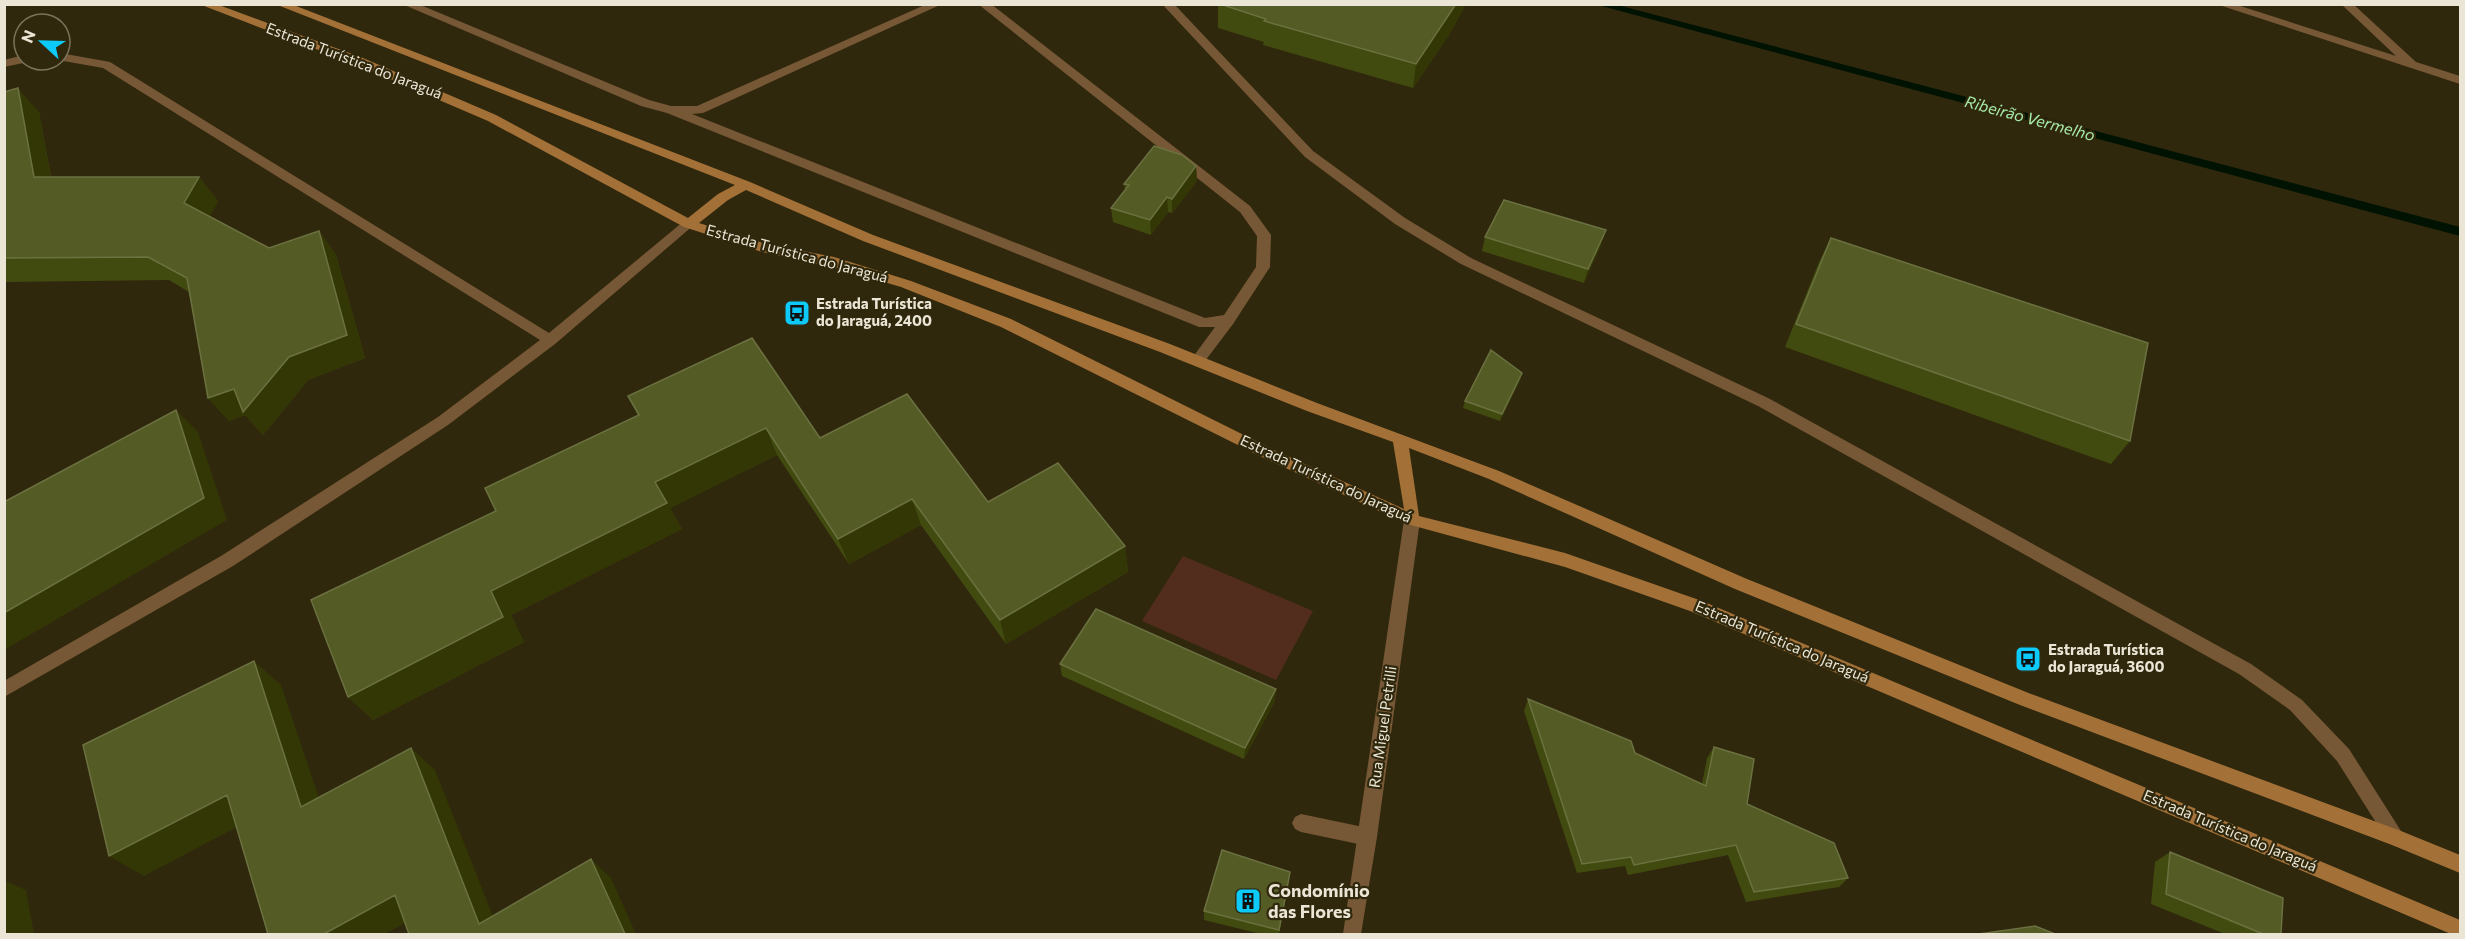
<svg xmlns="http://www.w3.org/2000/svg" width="2465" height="939" viewBox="0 0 2465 939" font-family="Commissioner,sans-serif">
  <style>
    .green { fill: #522d1e }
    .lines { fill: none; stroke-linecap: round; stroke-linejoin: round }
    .stream { fill: #001302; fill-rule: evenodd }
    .service { fill: #775836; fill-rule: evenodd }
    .minor { fill: #775836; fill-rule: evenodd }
    .secondary { fill: #a37138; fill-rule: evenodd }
    .wall { fill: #424b0f }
    .shaded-wall { fill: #333605 }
    .building { fill: #545b24; stroke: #6b7140; stroke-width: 1.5 }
    .labels { text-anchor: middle; stroke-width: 4.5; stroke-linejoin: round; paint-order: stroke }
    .street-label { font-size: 15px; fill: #eae5d5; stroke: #30280d }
    .poi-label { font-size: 15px; font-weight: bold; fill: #eae5d5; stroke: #30280d; text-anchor: start }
    .water-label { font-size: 16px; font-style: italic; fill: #a6eaa8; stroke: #30280d }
    .near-poi-label { font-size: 18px; font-weight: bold; fill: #eae5d5; stroke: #30280d; text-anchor: start }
  </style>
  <rect width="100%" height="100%" fill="#30280d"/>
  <path class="green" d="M1183 556 1313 611 1276 680 1142 621Z"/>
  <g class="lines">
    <path class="stream" d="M1594 4H1614L2460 227V236Z"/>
    <path class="service" d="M402 4H418L649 100 671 106H697L927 4H942L703 113 692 114 1205 318 1224 315 1256 267 1257 236 1240 212 978 4H991L1250 206 1271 235 1270 267 1233 324 1202 365 1197 366 1190 361 1215 327H1199L667 113 641 106Z
      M1162 4H1174L1313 151 1405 218 1471 258 1768 398 2251 664 2302 700 2349 749 2401 831 2404 837 2401 843 2395 846 2389 843 2337 761 2290 710 2239 674 1758 406 1461 264 1395 224 1305 157Z
      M60 53 110 62 549 333 684 221 689 220 695 224 555 344 448 425 233 566 4 697V681L221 556 438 417 540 340 103 68 58 60H60Z
      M24 55V60H29L28 62 4 67V60Z
      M1301 814 1368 828 1374 831 1377 837 1374 843 1368 846 1301 832 1295 829 1292 823 1295 817Z"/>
    <path class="minor" d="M2216 4H2234L2396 56 2341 4H2353L2416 62 2460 76V84Z
      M1412 514 1417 516 1420 520 1377 837 1361 934H1343L1404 520 1407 516Z"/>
    <path class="secondary" d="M199 4H216L363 58 496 115 688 218 718 194 735 185 275 4H291L750 182 873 235 1170 344 1317 403 1499 471 1747 579 2031 694 2401 831 2460 855V873L2392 845 2020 705 1735 589 1489 479 1409 448 1419 516 1565 553 1702 601 2460 920V934H2451L1690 611 1565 567 1407 524 1264 458 1001 327 901 287 833 267 762 252 684 227 488 121 355 64ZM746 190 863 241 1160 352 1307 411 1393 442 1404 509 1274 450 1011 319 911 281 834 257 763 243 699 223 728 200Z"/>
  </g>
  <path class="wall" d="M1218 4H1466L1449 35 1413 88 1263 45 1264 42 1218 28Z
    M4 92 39 112 51 177H199L218 201 209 216 269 248 319 231 336 255 365 358 308 380 263 435 245 415 229 421 208 398 189 292 169 280 4 282Z
    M1196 166 1197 181 1172 213 1168 212 1151 235 1113 222 1111 208 1125 190 1124 184Z
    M1485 237 1601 245 1584 283 1482 251Z
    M1831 238 2130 441 2111 464 1785 347 1819 262Z
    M1522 373 1520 380 1500 421 1463 408 1465 401Z
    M628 396 820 438 988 502 1125 546 1128 572 1006 644 921 525 849 564 777 455 670 508 682 529 511 615 524 642 373 720 348 697 496 511 638 415Z
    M1060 664 1275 701 1244 759 1062 676Z
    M1528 699 1635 753 1702 784 1707 758 1714 747 1747 804 1848 878 1839 887 1746 902 1728 855 1628 875 1625 866 1577 873 1524 711Z
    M2170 852 2281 934H2225L2151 904 2155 862Z
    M1289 882 1279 934H1261L1204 920V911Z"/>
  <path class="shaded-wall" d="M1456 4H1466L1449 35 1413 88 1416 64Z
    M18 88 39 112 55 201 34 177Z
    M1196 166 1197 181 1172 213V199Z
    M199 177 218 201 204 227 184 203Z
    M1167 197 1168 212 1151 235 1150 220Z
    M1606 230 1601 245 1584 283 1588 269Z
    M319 231 336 255 365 358 308 380 263 435 245 415 229 421 208 398Z
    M1522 373 1520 380 1500 421 1502 414Z
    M176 410 198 432 227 520 4 650V613Z
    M766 428 777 455 670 508 682 529 511 615 524 642 373 720 348 697 491 591 655 482Z
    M912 499 921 525 849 564 838 539Z
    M1125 546 1128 572 1006 644 1000 620Z
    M254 661 281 685 329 828 301 807Z
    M1276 689 1275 701 1244 759 1245 748Z
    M411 748 435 770 500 934 479 924Z
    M227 795 258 816 144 876 109 856Z
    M591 859 611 878 636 934H625Z
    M4 880 26 890 34 934H4Z
    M395 895 421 914 385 934H324Z"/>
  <path class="building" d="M1220 4H1456L1416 64 1264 21 1266 19Z
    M18 88 34 177H199L184 203 269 248 319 231 347 335 289 357 243 412 234 389 208 398 187 278 148 257 4 258V92Z
    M1154 146 1182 155 1196 166 1172 199 1167 197 1150 220 1111 208 1129 185 1124 184Z
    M1504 200 1606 230 1588 269 1485 237Z
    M1831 238 2148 343 2130 441 1796 324Z
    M752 338 820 438 907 394 988 502 1058 463 1125 546 1000 620 912 499 838 539 766 428 655 482 667 503 491 591 503 617 348 697 311 600 496 511 485 488 639 415 628 396Z
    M1491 350 1522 373 1502 414 1465 401Z
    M176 410 204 498 4 613V502Z
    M1096 609 1276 689 1245 748 1060 664Z
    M254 661 301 807 411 748 479 924 591 859 625 934H409L395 895 324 934H268L227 795 109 856 83 745Z
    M1528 699 1631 741 1635 753 1706 786 1714 747 1754 759 1747 804 1834 843 1848 878 1754 892 1736 845 1634 865 1631 857 1582 864Z
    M1222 850 1290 872 1279 930 1204 911Z
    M2170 852 2283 898 2281 934H2263L2166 894Z
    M2035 926 2055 934H1979Z"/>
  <defs>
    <g id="bus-square" transform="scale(1.35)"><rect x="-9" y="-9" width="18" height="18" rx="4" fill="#0ccafa" stroke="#30280d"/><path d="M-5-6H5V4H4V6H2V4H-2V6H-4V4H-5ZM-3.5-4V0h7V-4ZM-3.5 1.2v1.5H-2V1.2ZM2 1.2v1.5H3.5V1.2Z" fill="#111"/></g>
    <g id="building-square" transform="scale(1.35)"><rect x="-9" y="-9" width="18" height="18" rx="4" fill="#0ccafa" stroke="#30280d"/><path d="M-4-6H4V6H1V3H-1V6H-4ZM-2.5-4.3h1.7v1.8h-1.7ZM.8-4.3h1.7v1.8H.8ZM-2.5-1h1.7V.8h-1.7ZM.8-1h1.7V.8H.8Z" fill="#111"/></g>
  </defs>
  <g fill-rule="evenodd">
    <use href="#bus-square" x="797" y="313"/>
    <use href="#bus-square" x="2028" y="659"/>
    <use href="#building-square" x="1248" y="901"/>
  </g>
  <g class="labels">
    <g class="street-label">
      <text transform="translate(354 61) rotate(21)" y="5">Estrada Turística do Jaraguá</text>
      <text transform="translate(797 254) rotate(15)" y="5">Estrada Turística do Jaraguá</text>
      <text transform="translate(1326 479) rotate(25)" y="5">Estrada Turística do Jaraguá</text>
      <text transform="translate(1782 642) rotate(23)" y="5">Estrada Turística do Jaraguá</text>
      <text transform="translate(1383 727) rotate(-82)" y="5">Rua Miguel Petrilli</text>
      <text transform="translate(2230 831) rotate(23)" y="5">Estrada Turística do Jaraguá</text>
    </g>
    <g class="poi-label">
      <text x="816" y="309">Estrada Turística<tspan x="816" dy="17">do Jaraguá, 2400</tspan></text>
      <text x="2048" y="655">Estrada Turística<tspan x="2048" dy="17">do Jaraguá, 3600</tspan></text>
    </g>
    <g class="water-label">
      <text transform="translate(2030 118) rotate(15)" y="6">Ribeirão Vermelho</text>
    </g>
    <g class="near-poi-label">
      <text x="1268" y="897">Condomínio<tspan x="1268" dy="21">das Flores</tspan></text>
    </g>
  </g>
  <rect width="2465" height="939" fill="none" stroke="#eae5d5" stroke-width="12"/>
  <g transform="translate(42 42) rotate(292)"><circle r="28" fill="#30280d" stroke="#7a745d" stroke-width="1.5"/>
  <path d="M0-4.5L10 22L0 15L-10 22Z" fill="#0ccafa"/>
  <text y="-9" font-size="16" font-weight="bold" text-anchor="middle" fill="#eae5d5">N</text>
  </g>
</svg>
